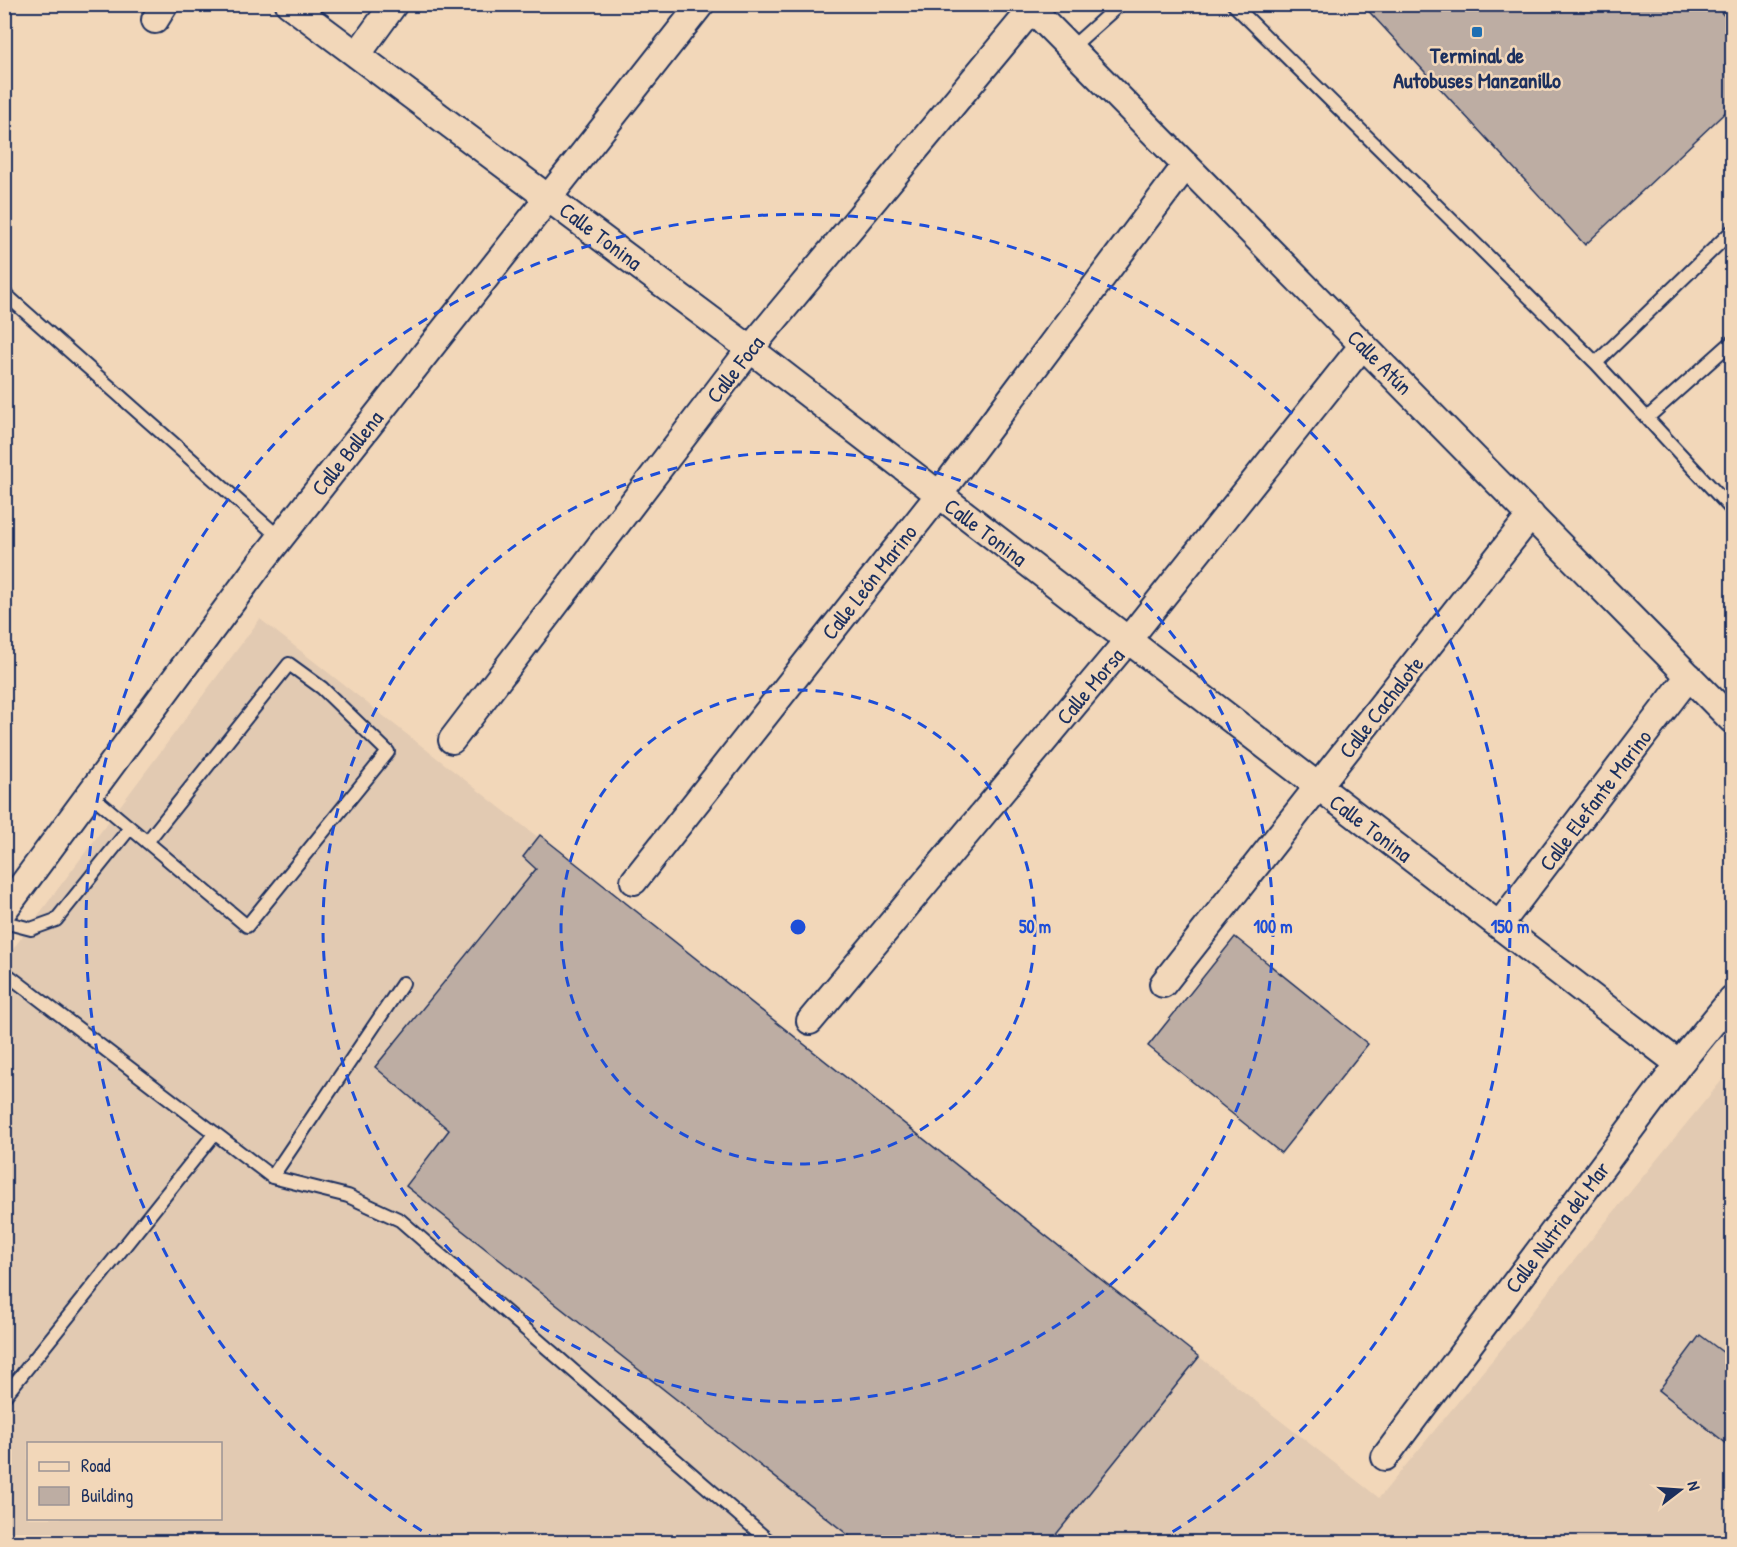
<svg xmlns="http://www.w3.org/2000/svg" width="1737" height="1547" viewBox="0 0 1737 1547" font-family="'Patrick Hand',sans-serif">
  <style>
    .built { fill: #e2cab2; fill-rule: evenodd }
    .building { fill: #bdada3; stroke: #1b2f5e; stroke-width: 1.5 }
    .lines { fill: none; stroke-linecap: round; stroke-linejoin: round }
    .service-casing { stroke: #1b2f5e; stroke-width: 16 }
    .minor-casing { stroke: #1b2f5e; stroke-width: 30 }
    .service { stroke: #f2d7b9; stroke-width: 12 }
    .minor { stroke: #f2d7b9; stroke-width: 26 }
    .ring { fill: none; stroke: #1d4ed8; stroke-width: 3; stroke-dasharray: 10 8 }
    .poi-dot { fill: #1f6fb2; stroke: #f2d7b9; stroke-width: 2 }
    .labels { text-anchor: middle; stroke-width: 5; stroke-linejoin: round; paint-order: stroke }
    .poi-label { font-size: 22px; font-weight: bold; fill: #1b2f5e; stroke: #f2d7b9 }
    .street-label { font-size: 22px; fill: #1b2f5e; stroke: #f2d7b9 }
    .centre { fill: #1d4ed8; stroke: #f2d7b9; stroke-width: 3 }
    .ring-label { font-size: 18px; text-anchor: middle; font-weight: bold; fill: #1d4ed8; stroke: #f2d7b9; stroke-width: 5; stroke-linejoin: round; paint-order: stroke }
  </style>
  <rect width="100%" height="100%" fill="#f2d7b9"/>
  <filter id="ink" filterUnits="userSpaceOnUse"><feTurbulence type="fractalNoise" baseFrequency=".0167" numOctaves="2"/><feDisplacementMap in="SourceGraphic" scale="12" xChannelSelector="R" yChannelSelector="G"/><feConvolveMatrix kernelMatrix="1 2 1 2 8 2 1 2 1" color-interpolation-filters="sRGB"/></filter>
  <g filter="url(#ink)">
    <path class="built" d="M260 619 1379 1498 1732 1068V1542H5L4 961ZM28 1444H220V1518H28Z"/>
    <path class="building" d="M1362 4H1714L1732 25V106L1585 245Z
      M540 835 1199 1357 1050 1542H857L406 1186 449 1130 375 1067 536 869 523 857Z
      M1235 937 1368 1044 1281 1153 1148 1046Z
      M1700 1335 1732 1359V1448L1659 1390Z"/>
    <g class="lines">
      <g class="service-casing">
        <path id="service" d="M1233 4 1596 363 1732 231
          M1071 48 1120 4
          M4 293 280 538
          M1596 363 1732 510
          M1647 418 1732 342
          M90 794 247 926 388 752 322 688 289 664 147 842
          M4 922 31 929 56 920 130 828
          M4 972 272 1177 403 983
          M272 1177 348 1196 400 1220 770 1542
          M4 1397 215 1133"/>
      </g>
      <g class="minor-casing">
        <path id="minor" d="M289 4 750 349 1679 1064
          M1027 4 1732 720
          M155 20 165 4
          M357 55 394 4
          M452 740 750 349 1032 9
          M634 881 938 496 1186 165
          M4 910 262 561 701 4
          M1500 924 1689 676
          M1163 984 1531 515
          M810 1021 1128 640 1363 345
          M1385 1457 1679 1064 1732 999"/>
      </g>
      <use href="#service" class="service"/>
      <use href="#minor" class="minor"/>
    </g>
  </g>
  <g class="ring">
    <circle cx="798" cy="927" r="237"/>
    <circle cx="798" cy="927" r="475"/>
    <path d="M437 1540A712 712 0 1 1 1159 1540"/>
  </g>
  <rect class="poi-dot" x="1471" y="26" width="12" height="12" rx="3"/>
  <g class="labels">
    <g class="poi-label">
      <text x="1477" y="63">Terminal de<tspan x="1477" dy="25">Autobuses Manzanillo</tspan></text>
    </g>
    <g class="street-label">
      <text transform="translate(601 236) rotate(37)" y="8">Calle Tonina</text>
      <text transform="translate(1380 362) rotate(45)" y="8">Calle Atún</text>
      <text transform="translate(735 369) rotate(-52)" y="8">Calle Foca</text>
      <text transform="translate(347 453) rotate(-52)" y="8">Calle Ballena</text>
      <text transform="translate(986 532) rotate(37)" y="8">Calle Tonina</text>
      <text transform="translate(869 582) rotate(-52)" y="8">Calle León Marino</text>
      <text transform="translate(1090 686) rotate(-50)" y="8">Calle Morsa</text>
      <text transform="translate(1381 707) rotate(-52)" y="8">Calle Cachalote</text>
      <text transform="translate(1595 800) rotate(-53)" y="8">Calle Elefante Marino</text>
      <text transform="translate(1371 828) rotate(37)" y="8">Calle Tonina</text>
      <text transform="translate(1557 1227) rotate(-53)" y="8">Calle Nutria del Mar</text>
    </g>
  </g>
  <circle cx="798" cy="927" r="9" class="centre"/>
  <g class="ring-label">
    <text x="1035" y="933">50 m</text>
    <text x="1273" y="933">100 m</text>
    <text x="1510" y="933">150 m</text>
  </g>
  <rect width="1737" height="1547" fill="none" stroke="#f2d7b9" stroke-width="24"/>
  <rect x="12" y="12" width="1713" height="1523" fill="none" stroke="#1b2f5e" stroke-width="2" filter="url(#ink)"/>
  <rect x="27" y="1442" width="195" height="78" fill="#f2d7b9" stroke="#9c9495" stroke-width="1.5"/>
  <rect x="39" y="1462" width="30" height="9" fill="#f2d7b9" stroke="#9c9495" stroke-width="1.5"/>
  <text x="81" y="1472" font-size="18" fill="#1b2f5e">Road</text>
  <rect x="39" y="1487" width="30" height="18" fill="#bdada3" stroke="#9c9495" stroke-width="1.5"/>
  <text x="81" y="1502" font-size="18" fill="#1b2f5e">Building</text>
  <g transform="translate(1680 1490) rotate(73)" stroke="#f2d7b9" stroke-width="4.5" paint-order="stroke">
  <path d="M0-4.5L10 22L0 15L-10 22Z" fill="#1b2f5e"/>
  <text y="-9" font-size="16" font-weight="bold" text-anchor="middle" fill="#1b2f5e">N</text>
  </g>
</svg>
